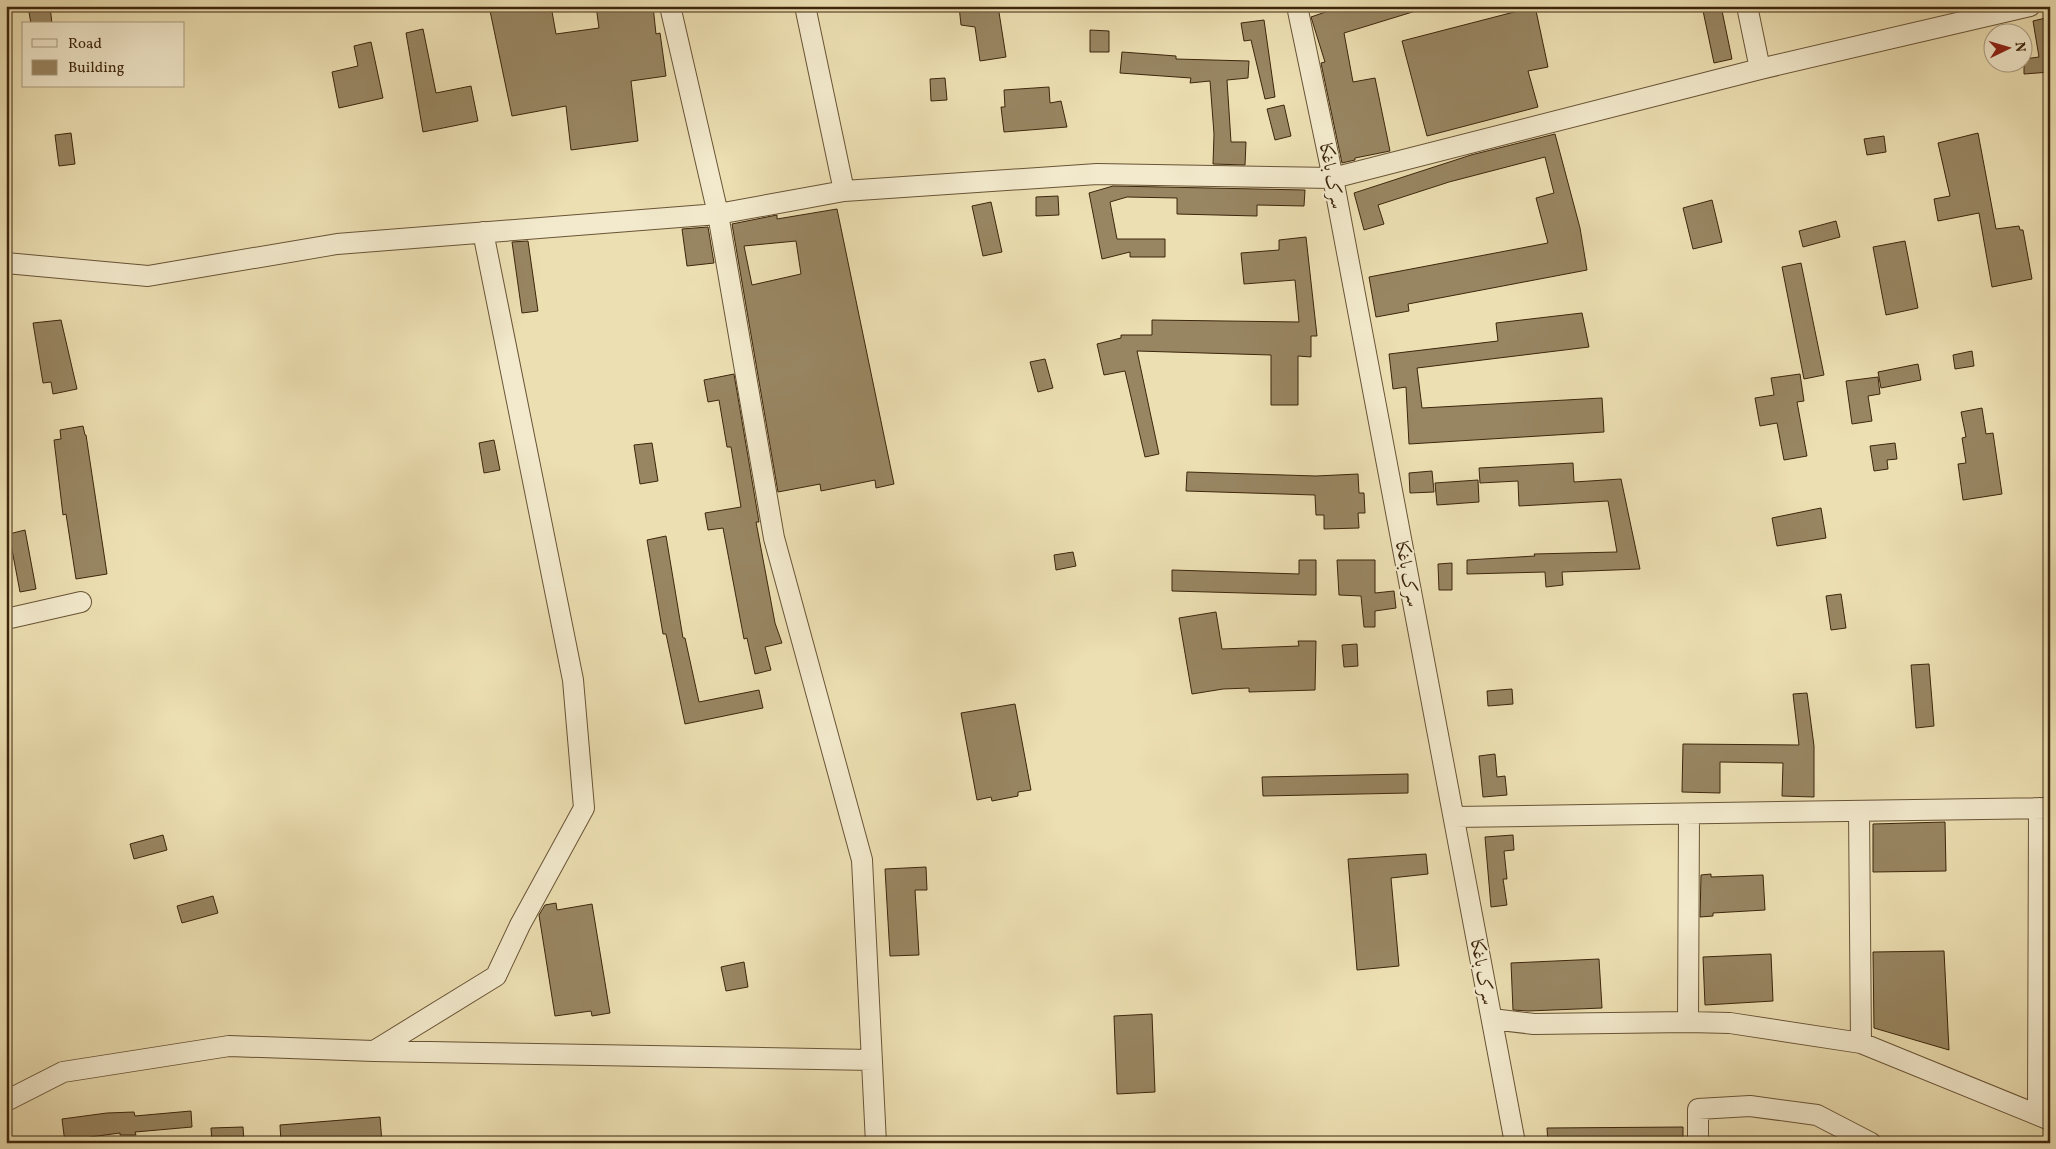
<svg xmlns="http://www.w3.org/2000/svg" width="2056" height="1149" viewBox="0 0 2056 1149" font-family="Vollkorn,Amiri,serif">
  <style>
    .building { fill: #988662; stroke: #3d260c; fill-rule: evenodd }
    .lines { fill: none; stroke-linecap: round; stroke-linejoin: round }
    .minor-casing { stroke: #695436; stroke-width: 22 }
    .minor { stroke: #f3eacd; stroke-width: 20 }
    .labels { text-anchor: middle; stroke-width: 4; stroke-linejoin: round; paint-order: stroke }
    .street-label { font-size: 18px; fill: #3d260c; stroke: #f3eacd }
  </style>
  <rect width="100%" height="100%" fill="#ecdfb2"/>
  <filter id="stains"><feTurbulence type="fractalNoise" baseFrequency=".004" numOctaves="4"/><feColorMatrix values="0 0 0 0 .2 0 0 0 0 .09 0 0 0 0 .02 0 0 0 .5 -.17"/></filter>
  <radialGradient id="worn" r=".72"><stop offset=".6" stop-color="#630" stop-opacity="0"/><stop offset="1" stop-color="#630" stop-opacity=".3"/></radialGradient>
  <path class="building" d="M28 6H50L52 24H31Z
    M489 6H551L556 34 599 28 596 6H653L656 34 660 33 666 76 631 81 638 141 571 150 566 106 512 116Z
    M959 6H998L1006 57 980 61 975 27 961 25Z
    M1343 6H1418L1419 10 1344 33 1353 82 1375 78 1390 151 1355 158V160L1342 163 1321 63 1325 62 1311 17Z
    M1517 6H1535L1548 67 1528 71 1538 107 1427 136 1402 41 1518 11Z
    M1702 6H1721L1732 59 1714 63Z
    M2050 17V72L2024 74V59L2039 57 2033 21Z
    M1264 20 1275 97 1265 99 1251 40 1244 41 1241 23Z
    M423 29 436 93 471 86 478 121 423 132 406 33Z
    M1090 30 1109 31V52H1090Z
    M371 42 383 98 339 108 332 72 358 66 354 46Z
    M1122 52 1176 56V59L1249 61 1248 78 1227 80 1231 142H1246L1245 165 1213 164 1214 134 1210 81 1190 83 1191 78 1120 73Z
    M945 78 947 100 931 101 930 79Z
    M1049 87 1050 103 1061 101 1067 127 1004 132 1001 107H1005L1004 90Z
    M1284 105 1291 136 1275 140 1267 109Z
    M71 133 75 164 59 166 55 135Z
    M1978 133 1996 229 2019 226 2020 230H2023L2032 279 1992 287 1979 213 1938 221 1934 199 1950 196 1938 143Z
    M1555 134 1580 228 1587 270 1408 304 1409 311 1376 317 1369 277 1548 243 1536 198 1554 193 1545 157 1449 182 1378 205 1384 224 1364 230 1354 193 1471 155Z
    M1884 136 1886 152 1867 155 1864 139Z
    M1113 186 1305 190 1304 206 1257 205V216L1177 214V198L1127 197 1110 202 1117 239H1165V257H1130V252L1102 259 1089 193Z
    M1058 196 1059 215 1036 216V197Z
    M1712 200 1722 242 1693 249 1683 208Z
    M991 202 1002 252 983 256 972 206Z
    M837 209 894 484 876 488 875 480 821 491 820 484 778 492 732 224 777 215V219ZM796 241 801 274 752 285 744 246Z
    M1836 221 1840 237 1803 247 1799 231Z
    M708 227 714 263 687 266 682 229Z
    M1306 237 1317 336H1311V357L1298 356V405H1271V355L1137 351 1159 454 1145 457 1125 371 1104 375 1097 344 1121 338V335H1152V320L1299 322 1295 280 1244 284 1241 253 1279 250V240Z
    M528 241 538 311 522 313 512 242Z
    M1905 241 1918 308 1886 315 1873 247Z
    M1801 263 1824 375 1804 379 1782 267Z
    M1582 313 1589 347 1417 368 1422 408 1602 398 1604 432 1409 444 1406 387 1393 389 1389 354 1498 341 1496 323Z
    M61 320 77 389 53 394 51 382 43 383 33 323Z
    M1972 351 1974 366 1955 369 1953 355Z
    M1045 359 1053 388 1038 392 1030 362Z
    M1918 364 1921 380 1881 388 1878 372Z
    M734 374 759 522H756L775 623 782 643 765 647 771 670 755 674 747 638 744 639 723 528 708 530 705 513 741 507 731 447H727L719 400 708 402 704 380Z
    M1800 374 1804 401 1797 402 1807 456 1784 460 1777 423 1760 426 1755 398 1774 395 1771 378Z
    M1878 377 1880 394 1868 396 1872 421 1852 424 1846 381Z
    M1982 408 1986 434 1993 433 2002 494 1963 500 1958 464 1966 463 1962 438 1966 437 1961 412Z
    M83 426 85 435H86L107 574 76 579 66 514 63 515 54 440 61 439 60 430Z
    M494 440 500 470 484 473 479 443Z
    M652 443 658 481 640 484 634 445Z
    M1895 443 1897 459 1887 460 1888 469 1874 471 1870 446Z
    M1573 463 1574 482 1621 479 1640 569 1562 572 1563 585 1546 587 1545 572 1467 574V560L1535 556 1534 554 1617 552 1608 501 1519 506 1518 481 1480 483 1479 468Z
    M1432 471 1434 492 1410 493 1409 473Z
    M1187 472 1316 476 1358 474 1359 493H1364L1365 513H1358L1359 528 1324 529V515H1316L1315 495 1186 491Z
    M1478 480 1479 502 1437 505 1435 483Z
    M1821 508 1826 538 1777 546 1772 518Z
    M25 530 36 589 20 592 9 534Z
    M666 536 683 638H685L699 702 759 690 763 708 685 724 666 634H663L647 540Z
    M1073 552 1076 566 1056 570 1054 555Z
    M1299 560H1316V595L1172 591V570L1299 574Z
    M1337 560H1375V593L1394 591 1396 608 1375 611V627H1364L1361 596 1339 595Z
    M1452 563V590H1439L1438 564Z
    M1841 594 1846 628 1831 630 1826 596Z
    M1216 612 1222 649 1299 646 1298 641H1316L1315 690 1249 692V688L1223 689 1192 694 1179 618Z
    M1357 644 1358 666 1344 667 1342 645Z
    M1929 664 1934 726 1916 728 1911 665Z
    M1512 689 1513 704 1488 706 1487 691Z
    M1807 693 1814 746V797L1782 796 1783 763 1720 762V793L1682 792 1683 744 1799 745 1793 694Z
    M1015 704 1031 790 1018 792V796L992 801 991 797 977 800 961 713Z
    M1495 754 1497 777 1505 776 1507 795 1483 797 1479 756Z
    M1408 774V793L1263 796 1262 777Z
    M1945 822 1946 871 1873 872V824Z
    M163 835 167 850 134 859 130 844Z
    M1513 835 1514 850 1504 851 1507 879H1503L1507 905 1491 907 1485 837Z
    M1426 854 1428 874 1391 878 1399 966 1357 970 1348 859Z
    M926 867 927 890H915L919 955 890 956 885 869Z
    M1711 874V877L1763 875 1765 910 1713 913V916L1700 917 1701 875Z
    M213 896 218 913 182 923 177 906Z
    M556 903 557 910 592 904 610 1013 592 1016 591 1011 555 1016 539 915 545 905Z
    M1944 951 1949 1050 1874 1028 1873 952Z
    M1771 954 1773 1001 1705 1005 1703 957Z
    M1599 959 1602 1008 1528 1011 1513 1010 1511 963Z
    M744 962 748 987 726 991 721 967Z
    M1152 1014 1155 1092 1117 1094 1114 1016Z
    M191 1111 192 1127 135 1132 136 1135H120V1133L90 1137 91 1143H65L62 1119 107 1113 134 1112 135 1116Z
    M380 1117 382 1143H281L280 1125Z
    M243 1127 244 1143H212L211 1128Z
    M1683 1127V1143H1548L1547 1128Z"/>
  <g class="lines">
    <g class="minor-casing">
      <path id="minor" d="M670 6 718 214 774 538 862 860 876 1143
        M805 6 844 191
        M1297 6 1333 178 1515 1143
        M1747 6 1760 69
        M6 263 148 276 337 244 718 214 844 191 1097 174 1333 178 1760 69 2030 6
        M6 619 81 602
        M1859 811 1861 1043
        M1454 817 2050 808
        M1492 1019 1534 1024 1688 1022 1730 1023 1861 1043 2050 1120
        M1688 1022 1689 814
        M374 1051 496 976 520 925 584 808 573 680 483 232
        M6 1101 63 1072 229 1046 374 1051 872 1060
        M2038 1115 2039 808
        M1698 1143V1109L1750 1106 1817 1115 1871 1143"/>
    </g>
    <use href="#minor" class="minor"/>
  </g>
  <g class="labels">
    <g class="street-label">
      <text transform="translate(1332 176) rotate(79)" y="6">سرک باغکا</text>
      <text transform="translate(1408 574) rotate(79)" y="6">سرک باغکا</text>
      <text transform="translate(1483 972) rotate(79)" y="6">سرک باغکا</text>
    </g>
  </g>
  <rect width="2056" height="1149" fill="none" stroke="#ecdfb2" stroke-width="25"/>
  <rect x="8" y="8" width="2041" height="1134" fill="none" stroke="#3d260c" stroke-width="2.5"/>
  <rect x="12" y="12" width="2031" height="1124" fill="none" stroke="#3d260c"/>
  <rect x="22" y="22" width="162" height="65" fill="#f3eacd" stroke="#aa9c80"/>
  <rect x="32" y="39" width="25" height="8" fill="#f3eacd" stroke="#aa9c80"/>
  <text x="68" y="48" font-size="15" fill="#3d260c">Road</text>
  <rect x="32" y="60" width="25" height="15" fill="#988662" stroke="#aa9c80"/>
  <text x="68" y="72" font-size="15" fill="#3d260c">Building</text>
  <g transform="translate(2008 48) rotate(85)"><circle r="24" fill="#f3eacd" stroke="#aa9c80"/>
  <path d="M0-4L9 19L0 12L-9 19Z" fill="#8f2418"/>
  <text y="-8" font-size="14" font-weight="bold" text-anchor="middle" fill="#3d260c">N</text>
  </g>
  <rect width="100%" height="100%" filter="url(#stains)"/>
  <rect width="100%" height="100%" fill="url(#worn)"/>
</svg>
